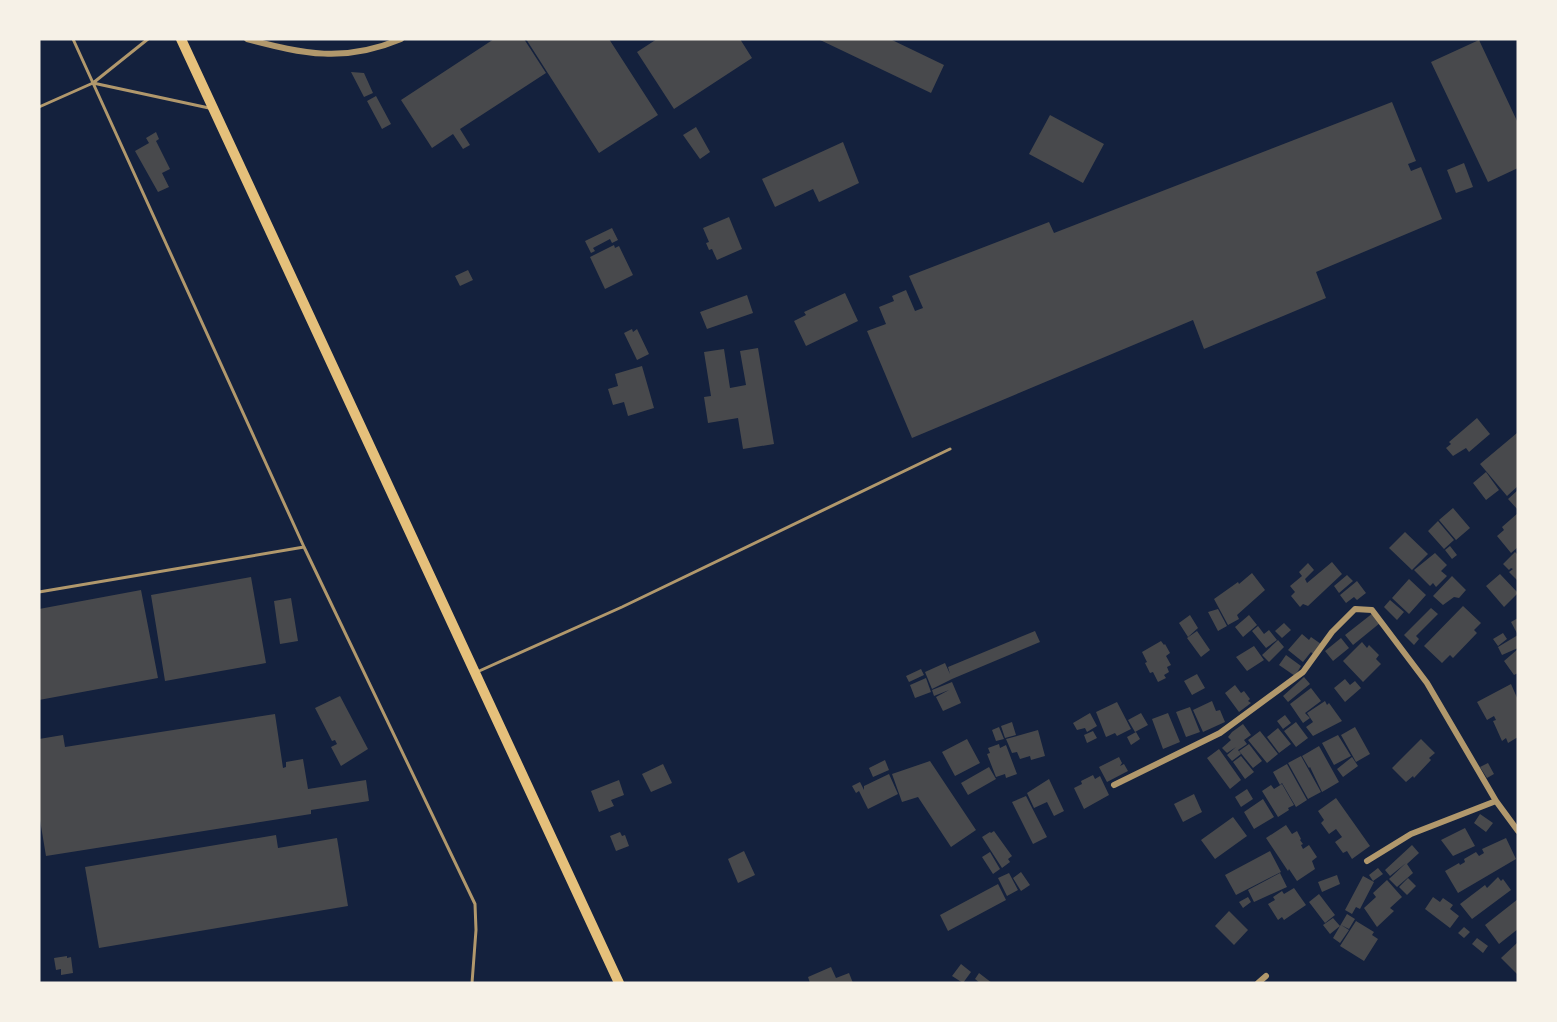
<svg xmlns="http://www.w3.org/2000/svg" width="1557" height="1022" viewBox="0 0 1557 1022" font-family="'Source Serif 4',serif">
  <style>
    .building { fill: #48494c }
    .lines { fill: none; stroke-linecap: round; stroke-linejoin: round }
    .service { stroke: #b1986c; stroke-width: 3 }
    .minor { stroke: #b1986c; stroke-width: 6 }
    .trunk { stroke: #e5c07b; stroke-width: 10 }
  </style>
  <rect width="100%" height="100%" fill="#14213d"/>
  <path class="building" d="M494 39H524L546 73 460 129 470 145 463 149 453 134 432 148 401 100Z
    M526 39H609L658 115 599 153Z
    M657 39H740L752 58 674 109 637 52Z
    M818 39H890L944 65 931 93Z
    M1479 40 1518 123V168L1488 182 1431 62Z
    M351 72 364 73 373 93 364 97Z
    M376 96 391 124 382 129 367 101Z
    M1392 102 1416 161 1408 164 1411 171 1421 167 1442 219 1316 272 1326 298 1204 349 1193 320 912 438 867 331 886 324 879 307 894 301 892 296 906 290 915 311 923 308 909 276 1049 222 1054 233Z
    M1050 115 1104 144 1083 183 1029 154Z
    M696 127 710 152 700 159 683 135Z
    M156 132 159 139 156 141 170 169 162 173 169 187 158 192 135 151 149 143 146 138Z
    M843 142 859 183 819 202 813 189 775 207 762 179Z
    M1464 163 1473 187 1456 193 1447 170Z
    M729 217 742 249 717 260 712 249 709 250 706 243 709 242 703 228Z
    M612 228 618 240 612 243 610 239 593 248 595 251 591 253 585 241Z
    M614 245 615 248 619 246 633 275 605 289 590 257Z
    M468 270 473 280 460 286 455 276Z
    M845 293 858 321 806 346 794 321 806 315 804 312Z
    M747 295 753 313 707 329 700 312Z
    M632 329 633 332 637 329 649 354 637 360 624 333Z
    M758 348 774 444 743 449 738 418 708 423 704 397 711 396 704 352 724 349 730 388 746 385 740 351Z
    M642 366 654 408 628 416 624 402 613 405 608 389 618 386 615 374Z
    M1477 418 1490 434 1469 452 1466 448 1453 456 1446 448 1451 444 1449 442Z
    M1517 433 1518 486 1507 496 1480 464Z
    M1486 472 1499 490 1486 500 1473 483Z
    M1518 490V510L1508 499Z
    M1453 508 1470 528 1456 540 1439 520Z
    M1518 513V547L1511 553 1497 536 1504 530 1502 527Z
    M1438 521 1454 540 1444 549 1428 531Z
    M1405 532 1428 554 1412 570 1389 548Z
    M1450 546 1457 555 1452 559 1445 550Z
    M1515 552 1518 555V581L1509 572 1513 569 1511 568 1509 570 1503 564Z
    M1435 553 1447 565 1441 571 1447 576 1436 587 1433 583 1430 586 1414 570Z
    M1332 562 1342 574 1308 606 1303 604 1300 607 1291 596 1295 592 1290 586 1302 576 1299 572 1308 563 1314 570 1305 579 1307 583Z
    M1252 573 1265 590 1237 615 1239 619 1228 625 1214 599 1238 582 1239 584Z
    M1500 574 1518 593 1504 607 1486 586Z
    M1347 575 1353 581 1339 593 1334 586Z
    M1452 576 1466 590 1459 598 1454 597 1443 605 1433 596Z
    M251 577 266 663 165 681 151 595Z
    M1409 579 1426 595 1409 614 1392 598Z
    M1357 581 1366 593 1357 600 1354 597 1346 603 1340 595Z
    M141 590 158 678 39 700V609Z
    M291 598 298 641 280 644 274 601Z
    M1390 600 1404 612 1397 620 1384 607Z
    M1463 606 1481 623 1474 630 1477 633 1453 658 1450 655 1442 663 1424 646Z
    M1431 608 1438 614 1416 636 1419 639 1414 645 1404 635Z
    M1218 609 1227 626 1218 631 1208 612Z
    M1373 613 1380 623 1353 645 1345 635Z
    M1190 615 1198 628 1188 637 1179 623Z
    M1249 615 1257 625 1243 637 1235 627Z
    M1518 618V635L1511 622Z
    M1284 623 1291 630 1282 638 1275 631Z
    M1258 626 1264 634 1269 630 1277 640 1266 648 1252 631Z
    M1035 631 1040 642 952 679 932 689 925 672 945 663 950 674 948 667Z
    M1197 631 1210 650 1201 657 1187 638Z
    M1503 633 1507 639 1498 646 1493 639Z
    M1302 634 1309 640 1311 637 1321 644 1313 654 1311 652 1303 662 1288 650Z
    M1518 635V648L1502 655 1498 647Z
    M1341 638 1349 648 1333 661 1325 651Z
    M1278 640 1284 647 1269 662 1262 655Z
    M1161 641 1164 645 1165 644 1170 653 1166 656 1171 665 1167 667 1169 672 1164 675 1166 678 1158 682 1153 672 1150 673 1145 663 1147 662 1142 652Z
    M1362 642 1367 648 1369 645 1379 655 1376 659 1381 664 1363 682 1343 661Z
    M1254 646 1264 660 1247 671 1236 657Z
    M1518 649V673L1514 675 1504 661Z
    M1286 655 1301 666 1295 676 1279 665Z
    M921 669 924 675 909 682 906 676Z
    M1197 674 1205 688 1192 695 1184 681Z
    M1304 677 1310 684 1288 702 1283 696Z
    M926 678 931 692 915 698 910 685Z
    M1345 679 1350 685 1355 681 1361 688 1345 702 1334 688Z
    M952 682 961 703 943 711 936 697 949 690 934 696 932 690Z
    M1511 684 1518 700V737L1508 743 1506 738 1502 741 1493 721 1496 720 1494 716 1487 720 1477 702Z
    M1235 685 1241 693 1244 691 1250 699 1248 701 1251 703 1239 712 1225 693Z
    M1311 688 1321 701 1305 713 1310 718 1303 723 1290 704Z
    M340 696 368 749 341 766 331 747 337 744 335 740 332 741 315 708Z
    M1212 701 1216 711 1220 710 1225 722 1203 732 1193 710Z
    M1325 701 1327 705 1329 703 1342 721 1313 736 1306 727 1313 722 1307 713Z
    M1117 702 1131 729 1117 736 1115 733 1106 737 1096 712Z
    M1190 707 1200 732 1186 737 1176 712Z
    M1090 713 1097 726 1087 732 1085 728 1077 730 1073 723Z
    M1141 713 1148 725 1135 732 1128 720Z
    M1168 713 1180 742 1163 749 1152 719Z
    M275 714 283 768 286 767V762L303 759 308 789 366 780 369 801 311 810V814L46 856 39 814V739L63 735 65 747Z
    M1285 715 1291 723 1283 729 1277 721Z
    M1012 722 1016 735 1005 738 1001 726Z
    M1296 722 1308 738 1296 747 1284 731Z
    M1243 724 1251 735 1244 740 1247 744 1238 750 1241 754 1232 761 1227 755 1236 747 1227 753 1222 748 1231 740 1228 737 1232 732Z
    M999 727 1004 739 996 741 992 730Z
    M1355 727 1370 754 1356 762 1341 735Z
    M1278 728 1291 744 1279 753 1267 737Z
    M1038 730 1045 756 1031 760 1030 756 1020 759 1017 752 1012 753 1006 739Z
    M1093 731 1097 738 1087 743 1084 735Z
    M1260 731 1278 754 1267 763 1248 740Z
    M1136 732 1140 739 1131 745 1127 737Z
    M1338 735 1351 756 1334 765 1322 743Z
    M967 739 980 763 955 776 942 752Z
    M1421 739 1435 753 1429 758 1431 760 1414 778 1413 776 1406 782 1392 768Z
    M999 744 1000 748 1006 745 1017 774 1006 778 1005 774 996 777 987 754 990 753 988 748Z
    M1249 744 1262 761 1253 768 1239 751Z
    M1319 746 1339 782 1322 792 1310 767 1309 768 1302 756Z
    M1219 749 1241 780 1230 789 1207 758Z
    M1241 756 1254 772 1245 779 1233 762Z
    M1301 756 1321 792 1308 799 1288 763Z
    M1119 757 1122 763 1120 766 1124 764 1128 771 1107 782 1099 767Z
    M1352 757 1358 766 1343 777 1337 769Z
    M885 760 889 770 873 777 869 768Z
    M930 761 976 830 951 847 918 797 902 802 892 774Z
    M1488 763 1494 774 1487 778 1480 767Z
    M663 764 672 783 651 792 642 774Z
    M1287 764 1307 800 1296 807 1282 783 1280 785 1273 772Z
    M989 767 996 779 968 795 961 783Z
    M889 774 898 794 868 809 859 791 856 793 852 786 860 782 864 790V786Z
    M1093 775 1095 779 1100 776 1109 795 1084 809 1074 788 1082 784 1081 781Z
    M1049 779 1064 811 1054 816 1047 802 1034 808 1027 793Z
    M619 780 624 795 611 800 614 806 599 812 591 791Z
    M1282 784 1294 805 1288 808 1289 810 1278 817 1262 791 1271 785 1274 789Z
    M1247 789 1253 799 1241 807 1235 797Z
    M1194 794 1202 812 1183 822 1174 804Z
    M1026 796 1047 837 1033 844 1012 802Z
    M1336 798 1370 846 1352 859 1347 851 1343 853 1335 842 1342 837 1336 829 1329 834 1321 823 1324 820 1318 811Z
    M1263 799 1274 817 1254 829 1244 812Z
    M1480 814 1493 823 1486 832 1474 823Z
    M1233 817 1247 836 1215 859 1201 840Z
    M1286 825 1292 834 1297 831 1301 839 1300 840 1303 844 1301 845 1303 849 1309 845 1317 857 1312 861 1315 869 1297 881 1289 869 1288 871 1266 838Z
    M1465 828 1475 846 1453 856 1441 840Z
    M994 831 1012 856 1008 859 1010 862 1002 868 982 837 990 832 991 833Z
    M620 832 622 836 625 835 629 846 616 851 610 836Z
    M276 835 278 848 337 838 348 906 99 948 85 867Z
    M1506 838 1516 859 1458 893 1445 871 1459 863 1460 865 1465 862 1464 859 1476 852 1479 856 1484 853 1482 849Z
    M1412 845 1419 853 1407 864 1413 873 1397 887 1389 879 1406 863 1390 876 1385 870Z
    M744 851 755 875 738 883 728 859Z
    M1270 851 1281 872 1236 895 1225 875Z
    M990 852 1000 869 993 874 982 857Z
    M1378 868 1383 874 1373 881 1369 875Z
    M1021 872 1030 885 1021 891 1013 878Z
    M1009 873 1018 890 1007 896 998 878Z
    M1280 873 1287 887 1254 902 1248 890Z
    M1337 875 1340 884 1322 892 1318 882Z
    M1363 876 1374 882 1360 909 1356 907 1352 914 1345 910Z
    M1498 877 1501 881 1503 879 1511 890 1472 919 1460 904 1485 885 1487 888Z
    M1408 878 1416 886 1407 895 1399 887Z
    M1387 880 1402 897 1390 908 1394 911 1377 927 1364 908 1376 897 1373 893Z
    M998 884 1006 900 948 931 940 915Z
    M1294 888 1306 905 1284 920 1282 917 1278 920 1268 904 1275 900 1273 897 1282 891 1284 894Z
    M1319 894 1335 915 1325 923 1309 902Z
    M1248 897 1251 902 1243 908 1239 902Z
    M1433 897 1440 902 1443 898 1453 905 1450 909 1459 916 1450 928 1425 909Z
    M1518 899V929L1499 944 1485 925Z
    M1229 911 1248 930 1234 945 1215 926Z
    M1347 914 1355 919 1349 929 1341 925 1349 930 1340 943 1333 938Z
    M1333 918 1340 926 1330 934 1323 925Z
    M1356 921 1374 932 1372 935 1378 939 1364 961 1340 946Z
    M1464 927 1470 932 1464 938 1458 933Z
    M1477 938 1488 946 1483 953 1472 944Z
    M1518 942V975L1501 958Z
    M67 956V958L71 957 73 973 61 975V969L56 970 54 958Z
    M961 964 971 972 963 983 952 976Z
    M831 967 836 978 849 973 853 983H810L808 977Z
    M979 973 992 983H980L975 979Z"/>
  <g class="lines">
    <path class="service" d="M93 83 209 108
      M39 107 93 83 148 39
      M304 547 475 904 476 930 472 983
      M39 592 304 547 73 39
      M477 672 622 607 950 449"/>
    <path class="minor" d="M247 39C304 54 344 63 401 39
      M1114 785 1220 733 1303 672 1332 632 1355 609 1372 610 1427 683 1496 801 1518 831
      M1367 861 1411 834 1496 801
      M1258 983 1266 976"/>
    <path class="trunk" d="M181 39 619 983"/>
  </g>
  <rect width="1557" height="1022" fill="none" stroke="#f6f1e7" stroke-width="81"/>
</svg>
